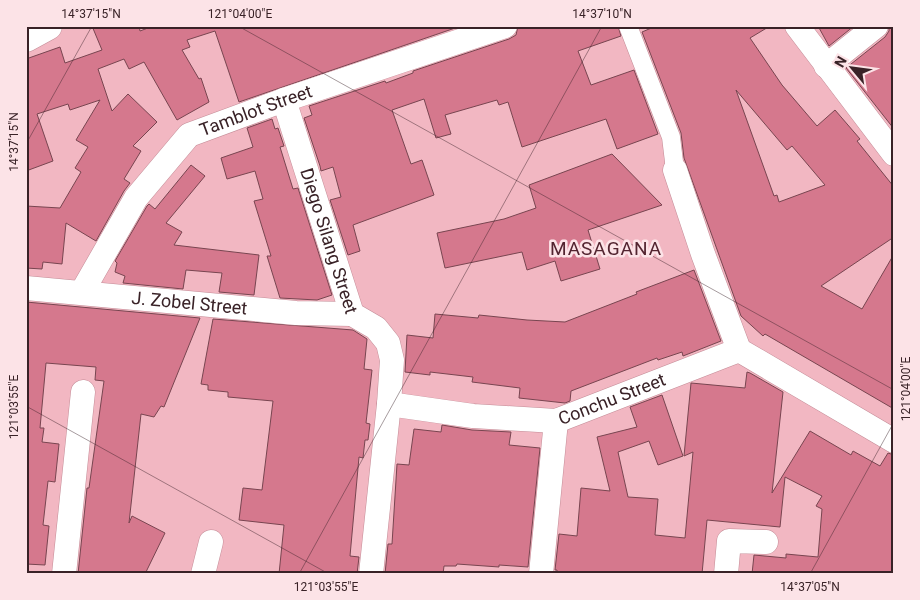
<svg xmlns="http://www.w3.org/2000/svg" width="920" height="600" viewBox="0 0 920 600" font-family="Roboto,sans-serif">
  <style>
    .building { fill: #d5788d; stroke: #784550; fill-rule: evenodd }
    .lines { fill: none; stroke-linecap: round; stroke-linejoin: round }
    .pedestrian-casing { stroke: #c48c97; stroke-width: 19 }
    .minor-casing { stroke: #c48c97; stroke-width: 25 }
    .tertiary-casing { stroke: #c48c97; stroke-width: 29 }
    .pedestrian { stroke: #fff; stroke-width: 18 }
    .minor { stroke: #fff; stroke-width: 24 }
    .tertiary { stroke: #fff; stroke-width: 28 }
    .ticks { fill: none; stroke: #392227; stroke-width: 1; stroke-opacity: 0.45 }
    .labels { text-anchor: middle; stroke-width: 5; stroke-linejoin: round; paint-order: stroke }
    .street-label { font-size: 18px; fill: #392227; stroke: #fce3e7 }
    .neighbourhood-label { font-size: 19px; letter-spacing: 1px; fill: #532430; stroke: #fce3e7 }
    .neatline { fill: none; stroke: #392227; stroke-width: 2 }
    .ticks-label { font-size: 12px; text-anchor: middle; fill: #392227 }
  </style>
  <rect width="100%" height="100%" fill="#f2b7c2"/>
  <path class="building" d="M92 26H139L140 31 153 26H461L239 102 215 31 187 40 190 47 182 50 199 79 201 78 209 102 177 120 144 62 129 69 124 59 98 69 112 111 128 94 157 122 133 146 141 151 124 179 130 183 124 191 96 241 66 223 62 264 43 262 42 269 26 268V206L60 208 81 172 75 168 88 147 76 140 100 100 70 110 68 104 37 114 53 161 26 171V59L60 47 65 63 102 50Z
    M518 26H618L621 36 578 51 591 85 634 70 658 134 617 149 606 119 522 147 508 102 499 105 497 100 445 115 451 134 436 138 424 99 392 110 411 164 422 160 434 195 353 225 360 251 348 255 330 200 341 197 333 167 321 171 320 166 304 118 312 115 309 106 385 81 386 83 413 73V71L509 39 516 35Z
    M656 26H770L750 38 782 85 817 126 835 110 860 139 857 141 894 187V237L821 286 862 309 894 254V409L765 334 763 336 741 316 684 158 681 133 642 32ZM736 90 787 150 792 146 825 185 779 202 777 195 774 196Z
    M818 26H854L829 46Z
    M889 26H894V129L846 68 885 37 889 31Z
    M272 119 275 129 278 128 284 146 280 147 293 189 298 188 332 295 317 300 280 298 267 256H271L254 201 263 199 255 171 227 179 221 158 253 147 247 128Z
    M612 154 662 205 588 230 600 269 561 281 555 261 527 270 522 252 445 268 437 233 504 219 536 208 529 185Z
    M191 165 205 176 166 223 182 232 174 245 259 255 254 295 219 292 222 273 186 270 183 289 123 283 125 276 115 272 117 263 115 261 147 206 149 204 155 209Z
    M694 270 721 341 683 356 682 352 658 360 657 358 571 391 570 401 565 403 519 398 520 388 472 382 473 377 430 372V375L405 372 407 335 433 338 435 314 478 318 479 315 527 320 565 322 637 294 636 292Z
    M26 302 200 318 164 407 161 406 154 417 141 414 129 523 132 516 165 533 145 574H78L87 488H89L104 381 95 380 96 367 46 363 40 428H44L42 442 59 444 55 482 48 481 43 525 49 526 45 565 26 564Z
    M213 319 353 330 367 339 364 369 372 370 366 423 370 424 368 440H365L363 458 359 457 350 556 359 557 357 574H279L284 525 239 520 243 488 262 490 273 401 228 397V392L208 390V385L201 384Z
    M747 372 750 373 783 392 772 493 810 431 851 455 853 451 880 466 888 453 894 455V574H752L754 555 786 558V554L818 557 822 509 816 506 822 496 785 477 780 527 707 520 702 574H557V570H555L559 534 577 536 581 488 610 491 597 437 637 427 630 407 662 395 683 456 658 465 649 441 618 452 628 497 658 499 655 535 685 538 693 452 684 456 691 383 745 388Z
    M442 425 472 430 511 432 509 445 540 448 528 567 499 565V567L457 564 456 566H444L443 574H385L388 544H392L397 464 409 465 414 429 441 432Z"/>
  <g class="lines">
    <g class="pedestrian-casing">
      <path id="pedestrian" d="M628 26 671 137 675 170"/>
    </g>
    <g class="minor-casing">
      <g id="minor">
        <path d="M797 26 894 154"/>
        <path d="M826 66 876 26"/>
        <path id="s1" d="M284 100 352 314 376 328 388 343 392 360 389 404 371 574"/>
        <path d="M675 170 703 254 739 350"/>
        <path id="s2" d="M26 288 296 313 352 314"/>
        <path id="s3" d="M82 292 136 198 189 135 284 100 505 26"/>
        <path id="s4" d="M389 404 473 416 556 421 739 350 894 441"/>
        <path d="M64 574 83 392"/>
        <path d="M203 574 211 542"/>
        <path d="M541 574 556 421"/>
        <path d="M726 574 729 541 766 542"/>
      </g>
    </g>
    <g class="tertiary-casing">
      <path id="tertiary" d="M26 38 48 26"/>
    </g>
    <use href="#pedestrian" class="pedestrian"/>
    <use href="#minor" class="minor"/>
    <use href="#tertiary" class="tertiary"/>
  </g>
  <path class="ticks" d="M238 26 894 390M26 144 92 26M26 406 329 574M299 574 602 26M810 574 894 422"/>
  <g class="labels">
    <g class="street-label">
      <text dy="6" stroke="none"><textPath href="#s3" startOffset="262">Tamblot Street</textPath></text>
      <text dy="6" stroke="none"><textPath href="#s1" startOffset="148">Diego Silang Street</textPath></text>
      <text dy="6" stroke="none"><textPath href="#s2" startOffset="164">J. Zobel Street</textPath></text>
      <text dy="6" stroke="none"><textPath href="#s4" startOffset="228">Conchu Street</textPath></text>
    </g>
    <g class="neighbourhood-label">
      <text x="606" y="255">MASAGANA</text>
    </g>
  </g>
  <rect width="920" height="600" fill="none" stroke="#fce3e7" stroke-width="55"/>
  <g transform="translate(852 68) rotate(299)" stroke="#fce3e7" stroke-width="4" paint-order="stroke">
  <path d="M0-4L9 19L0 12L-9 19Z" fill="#392227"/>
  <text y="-8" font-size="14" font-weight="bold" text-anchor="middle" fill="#392227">N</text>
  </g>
  <rect x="28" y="28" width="864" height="544" class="neatline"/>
  <g class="ticks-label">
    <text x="91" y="18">14°37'15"N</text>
    <text x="240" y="18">121°04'00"E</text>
    <text x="602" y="18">14°37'10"N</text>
    <text transform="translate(14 142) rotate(-90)" y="4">14°37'15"N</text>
    <text transform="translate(906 389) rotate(-90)" y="4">121°04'00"E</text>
    <text transform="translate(14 407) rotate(-90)" y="4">121°03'55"E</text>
    <text x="326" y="591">121°03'55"E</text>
    <text x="810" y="591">14°37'05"N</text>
  </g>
</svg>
